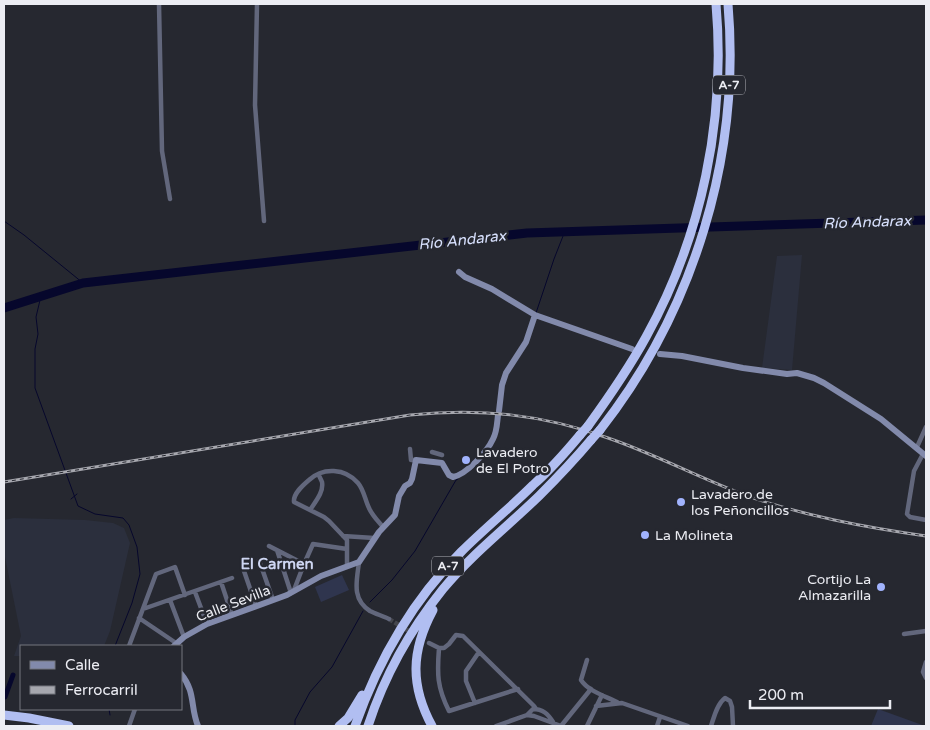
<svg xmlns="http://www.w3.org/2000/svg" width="930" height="730" viewBox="0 0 930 730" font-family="'Varela Round',sans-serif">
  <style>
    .built { fill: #2b2f3d }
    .green { fill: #2f354e }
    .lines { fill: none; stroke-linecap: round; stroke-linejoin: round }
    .stream { stroke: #06072c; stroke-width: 1 }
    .canal { stroke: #06072c; stroke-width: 5 }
    .river { stroke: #06072c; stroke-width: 9 }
    .street-tunnel { stroke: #44464d; stroke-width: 4.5; stroke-dasharray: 4.5 2; stroke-linecap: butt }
    .street { stroke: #62677c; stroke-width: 4.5 }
    .secondary { stroke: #828aab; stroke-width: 6 }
    .highway { stroke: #b1bef1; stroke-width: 9 }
    .rail-casing { stroke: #a6a7ae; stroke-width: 3 }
    .rail { stroke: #262830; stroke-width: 1; stroke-dasharray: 4; stroke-linecap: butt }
    .highway-bridge { stroke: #b1bef1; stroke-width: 9 }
    .poi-dot { fill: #a1b3fd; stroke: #262830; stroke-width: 2 }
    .labels { text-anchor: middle; stroke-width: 5; stroke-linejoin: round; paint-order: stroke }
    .shield { fill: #262830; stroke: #b1b2b8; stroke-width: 1 }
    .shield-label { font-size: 12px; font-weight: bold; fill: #ecedf3 }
    .poi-label { font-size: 14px; fill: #ecedf3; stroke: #262830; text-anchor: start }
    .street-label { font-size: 14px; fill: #ecedf3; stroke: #262830 }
    .water-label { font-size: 15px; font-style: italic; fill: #d8e1fe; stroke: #262830 }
    .neighbourhood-label { font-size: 15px; font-weight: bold; fill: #ced6f2; stroke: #262830 }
  </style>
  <rect width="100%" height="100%" fill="#262830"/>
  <path class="built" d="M802 255 792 370 762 368 777 256Z
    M14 518 85 520 113 523 124 528 130 543 110 631 104 646H21V656H14L21 636 4 552V520Z"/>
  <path class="green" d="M342 575 349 590 321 602 315 587Z
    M878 709 925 726H871Z"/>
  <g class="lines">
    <path class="stream" d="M4 221 24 235 83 283
      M41 296 36 317 38 334 35 349V388L78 506 95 514 123 518 129 525 137 547 140 574 132 603 115 646
      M536 313 554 259 565 231
      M71 499 77 494
      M370 602 392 580 415 551 456 480 458 479
      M109 709 110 715
      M295 726V720L310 692 332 667 363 611"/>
    <path class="canal" d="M5 697 13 675"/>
    <path class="river" d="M4 308 83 283 527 233 926 220"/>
    <path class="street-tunnel" d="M389 619 412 633"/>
    <path class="street" d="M159 4 162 151 170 199
      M257 4 255 105 264 221
      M917 447 926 427
      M410 449 411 460H416
      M432 452 442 455
      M923 454 914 471 907 514 910 517 926 520
      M310 510C315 502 324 492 322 482 321 480 320 477 318 474
      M343 536 374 538
      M269 546 304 564
      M277 550 291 593
      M259 560 273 600
      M359 562C357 580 351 599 370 611 376 614 383 616 389 619
      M347 566V540L329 521 324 517 294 502C293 494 302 486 309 480 323 467 345 468 358 483 364 490 365 500 369 508 372 515 378 521 383 527
      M244 571 256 606
      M221 582 232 615
      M294 590 304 564 313 544 347 549
      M195 592 207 624
      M170 600 184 637
      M143 609 232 578
      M139 618 176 643
      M904 634 926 631
      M429 643 439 648H444L449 644 456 635 463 636 534 706 536 709
      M129 646 156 574 175 567 185 595
      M439 648C437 674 437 687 449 711L518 689
      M587 660 581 680C588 691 605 696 617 702
      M926 662 923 672 926 678
      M475 703 466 681V671L479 652
      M596 706 622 703 688 726
      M527 715 533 709C543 709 548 714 553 722
      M129 726 135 709
      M496 726 527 715 534 716 561 726
      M561 726 591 689
      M587 726 602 695
      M657 726 660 717
      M711 726C714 717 717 704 725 698L730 701 732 707 733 726"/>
    <path class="secondary" d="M459 272 465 277 492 289 535 315 632 349
      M660 354 682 356 743 368 787 374 797 373 814 378 824 383 881 419 926 456
      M499 411 502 385 506 373 526 342 535 315
      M174 646 184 637 207 624 287 595 321 576 359 562 379 532 395 515 399 496 405 486 410 483 412 479 416 460 442 463 449 475 453 477C467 474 487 452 493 439 497 432 497 423 498 415
      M181 674C196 692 190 707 198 726"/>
    <path class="highway" d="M588 426C609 397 629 368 646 337 702 236 726 119 716 4
      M600 430C694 310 741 156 728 4
      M4 715 29 718 69 726
      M339 726 348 718 362 695
      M355 726C378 661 412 601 461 552 484 529 510 508 533 485 550 470 565 453 580 435
      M368 726C384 677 410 630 443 589 471 555 507 527 539 496 557 478 575 459 591 440
      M432 726C410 685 411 651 433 610"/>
    <g class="rail-casing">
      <path id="rail" d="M4 482 410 415C480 408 542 414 608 438 655 454 699 478 745 495 804 516 864 527 926 536"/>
    </g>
    <use href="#rail" class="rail"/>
    <path class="highway-bridge" d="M580 435 588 426
      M591 440 600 430"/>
  </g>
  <g class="poi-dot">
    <circle cx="466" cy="460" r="5"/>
    <circle cx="681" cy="502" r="5"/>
    <circle cx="645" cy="535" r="5"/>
    <circle cx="881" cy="587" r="5"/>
  </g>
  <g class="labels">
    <g class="shield">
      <rect x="713" y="75.5" width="32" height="19" rx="4"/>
      <rect x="432" y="556.5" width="32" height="19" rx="4"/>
    </g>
    <g class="shield-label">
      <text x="729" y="89">A-7</text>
      <text x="448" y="570">A-7</text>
    </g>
    <g class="poi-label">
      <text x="476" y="457">Lavadero<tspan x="476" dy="16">de El Potro</tspan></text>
      <text x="691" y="499">Lavadero de<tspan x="691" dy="16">los Peñoncillos</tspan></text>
      <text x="655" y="540">La Molineta</text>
      <text x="871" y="584" text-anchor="end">Cortijo La<tspan x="871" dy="16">Almazarilla</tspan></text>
    </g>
    <g class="street-label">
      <text transform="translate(233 603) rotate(-21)" y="5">Calle Sevilla</text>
    </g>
    <g class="water-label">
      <text transform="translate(867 222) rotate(-2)" y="5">Río Andarax</text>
      <text transform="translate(462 240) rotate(-6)" y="5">Río Andarax</text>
    </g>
    <g class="neighbourhood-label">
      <text x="277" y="569">El Carmen</text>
    </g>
  </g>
  <rect width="930" height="730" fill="none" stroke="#ecedf3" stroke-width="10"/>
  <rect x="20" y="645" width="162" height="65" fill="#262830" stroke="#75777e"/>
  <rect x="30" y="661" width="25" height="8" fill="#828aab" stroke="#75777e"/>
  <text x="65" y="670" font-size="15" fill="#ecedf3">Calle</text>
  <rect x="30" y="686" width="25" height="8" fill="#a6a7ae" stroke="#75777e"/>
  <text x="65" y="695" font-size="15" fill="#ecedf3">Ferrocarril</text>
  <path d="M750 700v8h140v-8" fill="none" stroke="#ecedf3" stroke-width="2.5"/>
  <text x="758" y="700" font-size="15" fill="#ecedf3" stroke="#262830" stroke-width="4" paint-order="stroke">200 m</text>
</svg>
